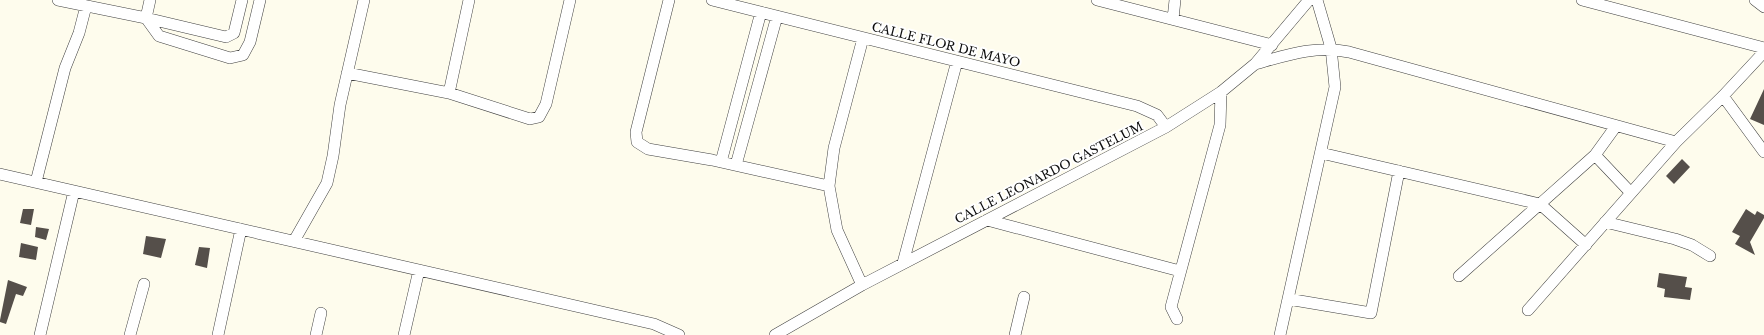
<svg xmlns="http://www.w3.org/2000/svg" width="1764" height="335" viewBox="0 0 1764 335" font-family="'Libre Baskerville',serif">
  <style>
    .building { fill: #554f4a }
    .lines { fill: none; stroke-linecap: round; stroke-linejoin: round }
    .street-casing { stroke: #404040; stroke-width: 12 }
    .street { stroke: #fff; stroke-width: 11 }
    .labels { text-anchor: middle; stroke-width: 4; stroke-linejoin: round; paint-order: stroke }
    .street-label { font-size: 12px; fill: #0d0d0d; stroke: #fff }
  </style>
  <rect width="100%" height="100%" fill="#fefced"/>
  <path class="building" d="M1764 89V125L1750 119Z
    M1682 159 1690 167 1674 184 1666 176Z
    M23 209H34L31 225 20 223Z
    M1746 209 1755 215 1757 211 1764 215V218L1750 242 1755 255 1735 244 1740 236 1732 232Z
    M36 227 49 229 46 240 35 237Z
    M146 236 166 239 161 258 143 254Z
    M21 243 38 247 36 260 19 257Z
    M199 247 210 248 207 268 195 265Z
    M1659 273 1687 277 1685 287 1692 288 1690 300 1664 297 1665 289 1657 287Z
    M8 280 27 287 23 296 16 294 6 324 0 322V320Z"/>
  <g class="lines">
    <g class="street-casing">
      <path id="street" d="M58 0 146 18 150 0
        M242 0 234 33 226 37 146 18 159 36 230 58 243 55 250 42 260 0
        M669 0 636 132 637 142 648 149 712 160 829 186
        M712 0 1137 106 1157 115 1166 127
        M1097 0 1272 45
        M1582 0 1764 48
        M1755 0 1764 7
        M1173 19 1175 0
        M1255 64C1287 55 1315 45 1349 52L1676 142
        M347 73 449 93 530 119 539 117 546 104 570 0
        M449 93 469 0
        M1723 96 1764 152
        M1321 153 1540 204 1586 245
        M1595 155 1631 193
        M721 162 761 12
        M736 165 777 16
        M0 174 654 324 679 335
        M36 182 65 68 79 33 86 6
        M987 220 1180 271
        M1605 222 1675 239 1692 245 1710 256
        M294 241 327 183 333 156 340 105 364 0
        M903 263 957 61
        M1459 276 1595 155 1616 126
        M862 285 837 230 829 186 834 148 863 38
        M1288 299 1371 313 1399 171
        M1528 310 1676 142 1723 96 1764 52
        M1177 319 1171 307 1220 125 1221 92
        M40 335 74 191
        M130 335 144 284
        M218 335 241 229
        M316 335 321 313
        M404 335 419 270
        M775 335 862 285 1166 127 1221 92 1255 64 1309 0
        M1015 335 1024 297
        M1280 335 1335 87 1331 48 1317 0"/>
    </g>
    <use href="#street" class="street"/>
  </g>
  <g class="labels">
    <g class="street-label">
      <text transform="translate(946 45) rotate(14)" y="4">CALLE FLOR DE MAYO</text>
      <text transform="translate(1049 173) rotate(-27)" y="4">CALLE LEONARDO GASTELUM</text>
    </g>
  </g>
</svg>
